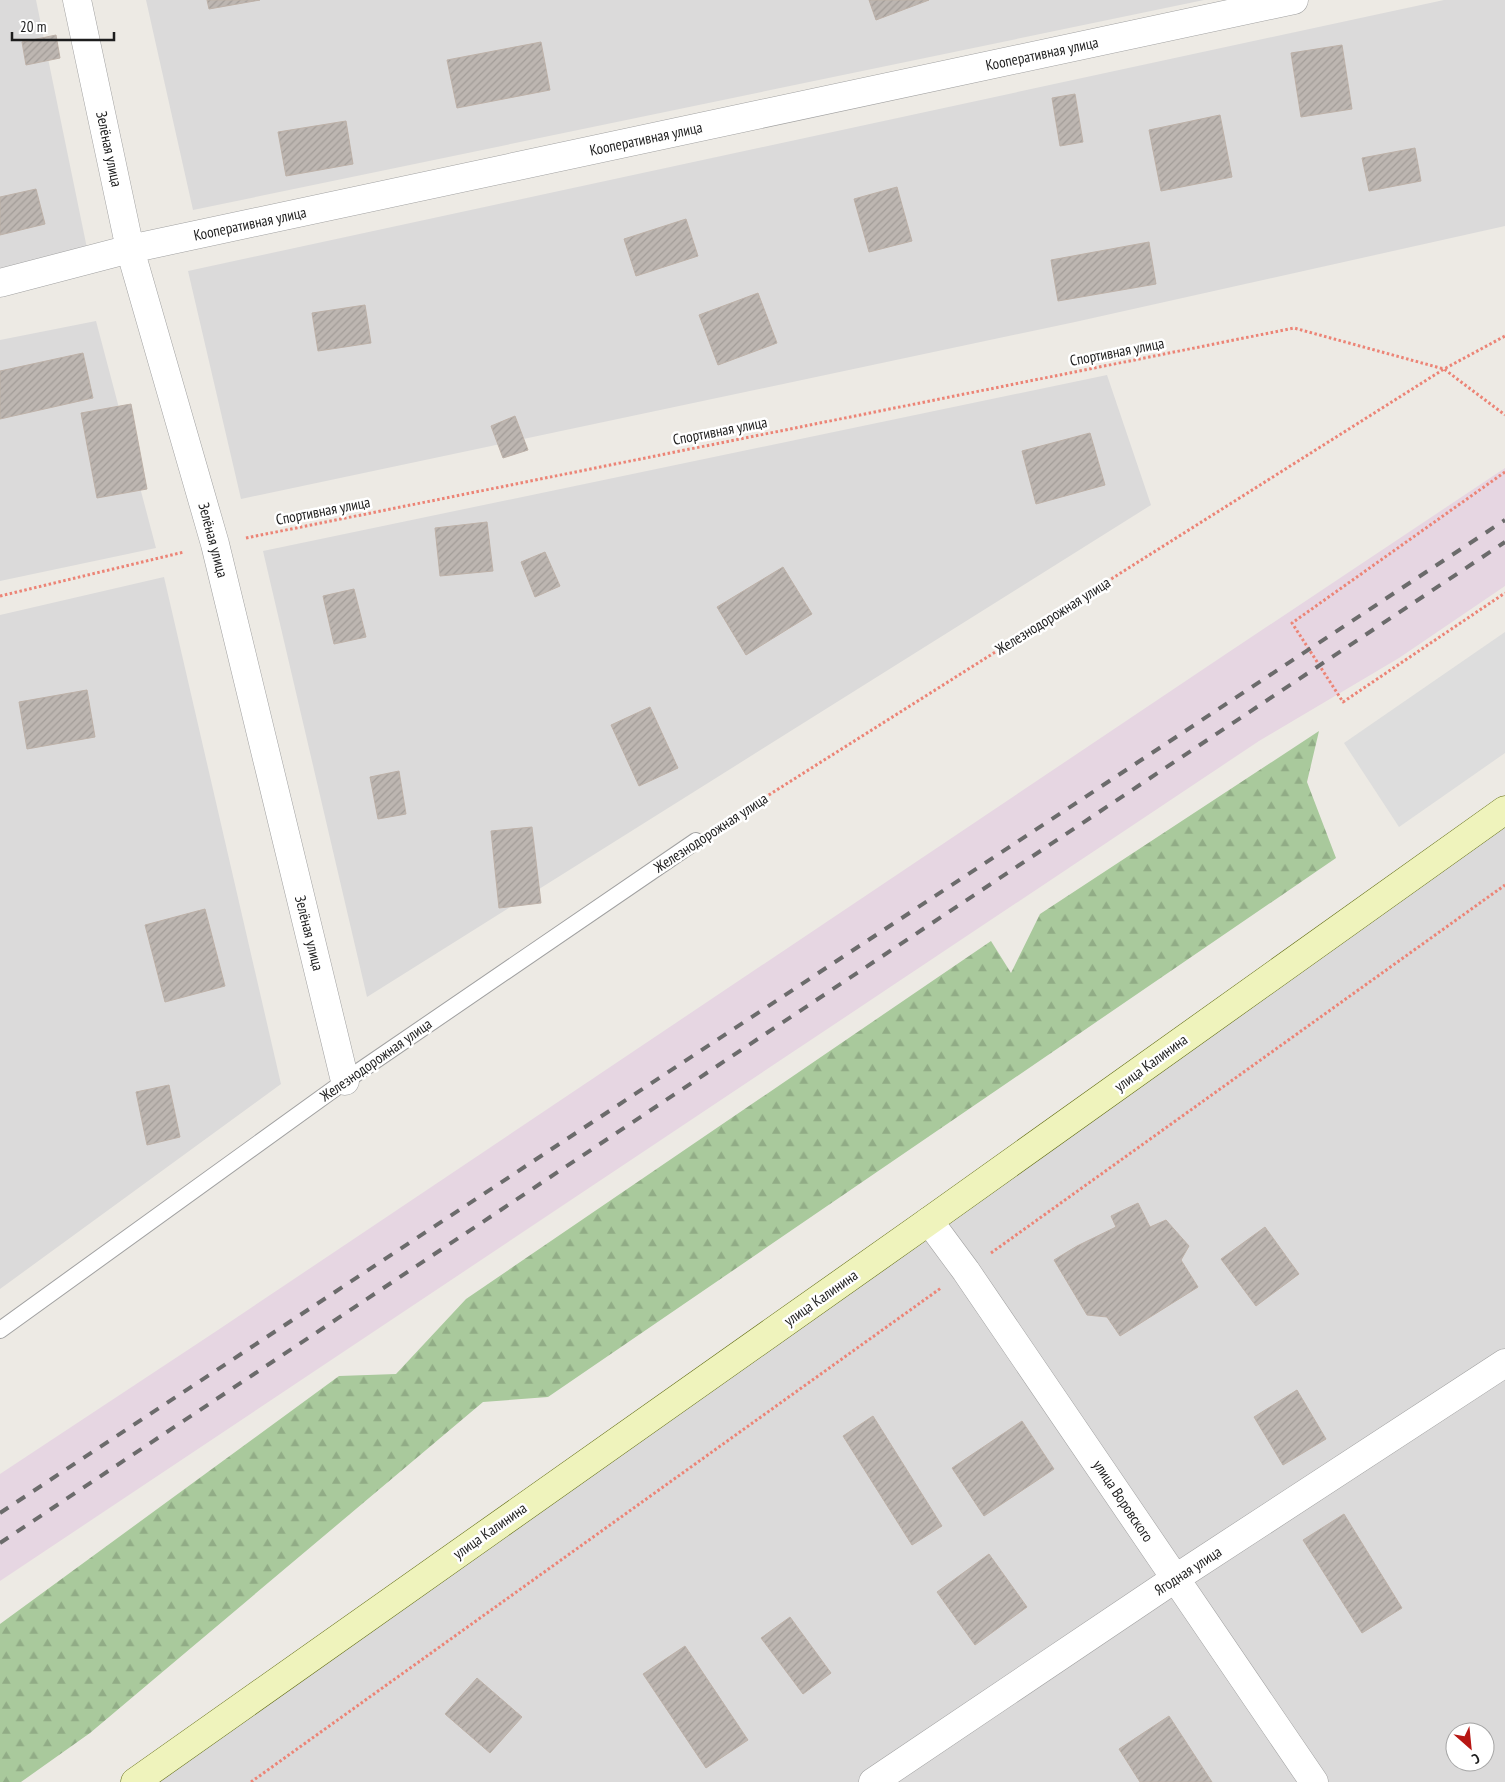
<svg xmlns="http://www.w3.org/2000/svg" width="1505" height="1782" viewBox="0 0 1505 1782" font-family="'PT Sans Narrow',sans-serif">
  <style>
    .residential { fill: #dbdada; fill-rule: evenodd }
    .railway { fill: #e6d6e2 }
    .forest { fill: url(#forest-firs) }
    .parking { fill: #ddd }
    .building { fill: url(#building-hatch); stroke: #bdb1a8 }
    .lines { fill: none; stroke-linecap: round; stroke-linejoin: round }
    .service-casing { stroke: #a1a1a1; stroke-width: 18 }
    .minor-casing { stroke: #a1a1a1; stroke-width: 29 }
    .secondary-casing { stroke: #5e690f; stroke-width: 29 }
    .path { stroke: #ec8476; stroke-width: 3; stroke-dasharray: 2.5 2.5; stroke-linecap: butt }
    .service { stroke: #fff; stroke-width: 16 }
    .minor { stroke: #fff; stroke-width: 28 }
    .secondary { stroke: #eff3bc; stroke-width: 28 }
    .rail { stroke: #6b6b6b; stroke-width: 4; stroke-dasharray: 10 10; stroke-linecap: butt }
    .labels { text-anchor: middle; stroke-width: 5; stroke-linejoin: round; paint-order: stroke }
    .street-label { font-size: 15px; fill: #1d1d1d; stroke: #fff }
  </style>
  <defs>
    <pattern id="forest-firs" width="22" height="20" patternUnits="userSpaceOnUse" patternTransform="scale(1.25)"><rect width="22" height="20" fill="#a9c99c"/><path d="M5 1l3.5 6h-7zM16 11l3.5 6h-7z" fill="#91ac86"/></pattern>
    <pattern id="building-hatch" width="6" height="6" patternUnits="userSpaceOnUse" patternTransform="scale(1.25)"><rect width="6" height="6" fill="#bdb6b1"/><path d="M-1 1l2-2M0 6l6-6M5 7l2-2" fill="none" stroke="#a29c98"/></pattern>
  </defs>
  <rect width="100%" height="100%" fill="#edeae4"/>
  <path class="residential" d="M0 0H36L89 258 0 278Z
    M146 0H1204L193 210Z
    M1444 0H1505V226L1075 322 241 499 188 271Z
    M96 321 156 548 0 581V340Z
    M1107 375 1151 505 367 997 263 551Z
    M164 577 281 1084 0 1289V615Z
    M1505 810V1782H135ZM1455 1732H1485V1762H1455Z"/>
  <path class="railway" d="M1505 468V586L1399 658 1259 741 0 1581V1474L218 1330 1208 666Z"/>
  <path class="forest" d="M1319 731 1307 782 1336 858 548 1397 483 1402 90 1733 21 1782H0V1624L339 1376 396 1374 466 1299 991 941 1011 973 1040 914Z"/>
  <path class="parking" d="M1505 632V753L1399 827 1344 743Z"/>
  <path class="building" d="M207 0H260L209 9Z
    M869 0H929L876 20Z
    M56 35 60 58 26 65 22 42Z
    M541 42 550 90 457 108 447 60Z
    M1342 45 1352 109 1301 117 1291 53Z
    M1075 94 1083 142 1060 146 1052 98Z
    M1220 115 1232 177 1161 191 1149 130Z
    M346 121 353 164 286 176 278 132Z
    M1415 148 1421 181 1369 191 1362 158Z
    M897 187 912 241 869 252 854 199Z
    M36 189 45 224 0 235V197Z
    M686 219 698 256 636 276 624 239Z
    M1149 242 1156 284 1058 301 1051 260Z
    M758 293 777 343 718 365 699 315Z
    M365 305 371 343 318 351 312 313Z
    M83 353 93 398 0 419V371Z
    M131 404 147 489 97 498 81 413Z
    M515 416 528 450 503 458 491 426Z
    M1090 433 1105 485 1036 504 1022 451Z
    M487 522 493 571 440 576 435 528Z
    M545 552 560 586 535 597 521 562Z
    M783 567 812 614 746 655 717 607Z
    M354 589 366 637 334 644 323 596Z
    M87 690 95 737 27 749 19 702Z
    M650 707 678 768 639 786 611 725Z
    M399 771 406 814 378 819 370 777Z
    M532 827 541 903 499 908 491 831Z
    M205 909 225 986 165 1002 145 925Z
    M169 1085 180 1137 147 1145 136 1092Z
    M1138 1203 1150 1227 1166 1220 1189 1246 1181 1260 1198 1287 1120 1336 1107 1317 1087 1315 1054 1260 1077 1246 1116 1227 1111 1216Z
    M1265 1227 1299 1274 1256 1306 1221 1259Z
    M1297 1390 1326 1439 1283 1465 1254 1417Z
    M873 1416 942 1526 912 1545 843 1436Z
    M1022 1421 1054 1469 984 1516 952 1468Z
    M1344 1514 1402 1608 1362 1633 1303 1540Z
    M989 1554 1027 1607 975 1645 937 1592Z
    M790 1617 831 1673 803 1694 761 1638Z
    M685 1646 748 1740 706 1768 643 1674Z
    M477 1678 522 1717 490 1753 445 1714Z
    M1169 1716 1212 1782H1140L1119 1749Z"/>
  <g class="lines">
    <g class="service-casing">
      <path id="service" d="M0 1330 345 1081 696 841"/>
    </g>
    <g class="minor-casing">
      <path id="minor" d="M77 0 130 249 215 544 345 1081
        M0 283 130 249 1294 0
        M929 1221 966 1271 1314 1782
        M873 1782 1176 1578 1505 1363"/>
    </g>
    <g class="secondary-casing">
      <path id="secondary" d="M135 1782 929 1221 1505 810"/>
    </g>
    <path class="path" d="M1505 472 1292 623 1343 702 1505 593
      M246 538 1294 328 1444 369 1505 415
      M0 596 184 552
      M718 827 1444 369 1505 336
      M991 1253 1505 885
      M251 1782 941 1288"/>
    <use href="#service" class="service"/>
    <use href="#minor" class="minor"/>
    <use href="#secondary" class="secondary"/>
    <path class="rail" d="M0 1513 1505 520
      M0 1543 1505 542"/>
  </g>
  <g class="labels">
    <g class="street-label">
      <text transform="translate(1042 54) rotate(-12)" y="5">Кооперативная улица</text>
      <text transform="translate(646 139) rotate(-12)" y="5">Кооперативная улица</text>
      <text transform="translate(109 149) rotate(78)" y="5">Зелёная улица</text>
      <text transform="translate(250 224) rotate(-12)" y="5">Кооперативная улица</text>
      <text transform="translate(1117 352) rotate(-11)" y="5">Спортивная улица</text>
      <text transform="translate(720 431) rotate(-11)" y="5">Спортивная улица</text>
      <text transform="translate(323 511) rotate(-11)" y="5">Спортивная улица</text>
      <text transform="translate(213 540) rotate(75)" y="5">Зелёная улица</text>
      <text transform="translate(1053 616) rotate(-32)" y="5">Железнодорожная улица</text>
      <text transform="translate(711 833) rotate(-33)" y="5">Железнодорожная улица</text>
      <text transform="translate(309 933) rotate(76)" y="5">Зелёная улица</text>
      <text transform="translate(376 1060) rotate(-35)" y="5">Железнодорожная улица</text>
      <text transform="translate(1151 1063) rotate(-36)" y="5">улица Калинина</text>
      <text transform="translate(821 1298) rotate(-35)" y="5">улица Калинина</text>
      <text transform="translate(1123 1501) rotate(56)" y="5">улица Воровского</text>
      <text transform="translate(490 1531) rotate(-35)" y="5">улица Калинина</text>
      <text transform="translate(1188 1571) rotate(-33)" y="5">Ягодная улица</text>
    </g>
  </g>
  <g transform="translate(1470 1747) rotate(153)"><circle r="24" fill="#ffffff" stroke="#a5a5a5"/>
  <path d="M0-4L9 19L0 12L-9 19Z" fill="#b71613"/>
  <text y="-8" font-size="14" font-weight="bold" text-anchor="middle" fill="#1d1d1d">С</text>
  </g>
  <path d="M12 32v8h102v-8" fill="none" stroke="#1d1d1d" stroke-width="2.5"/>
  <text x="20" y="32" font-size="15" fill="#1d1d1d" stroke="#ffffff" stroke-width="4" paint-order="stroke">20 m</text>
</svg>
